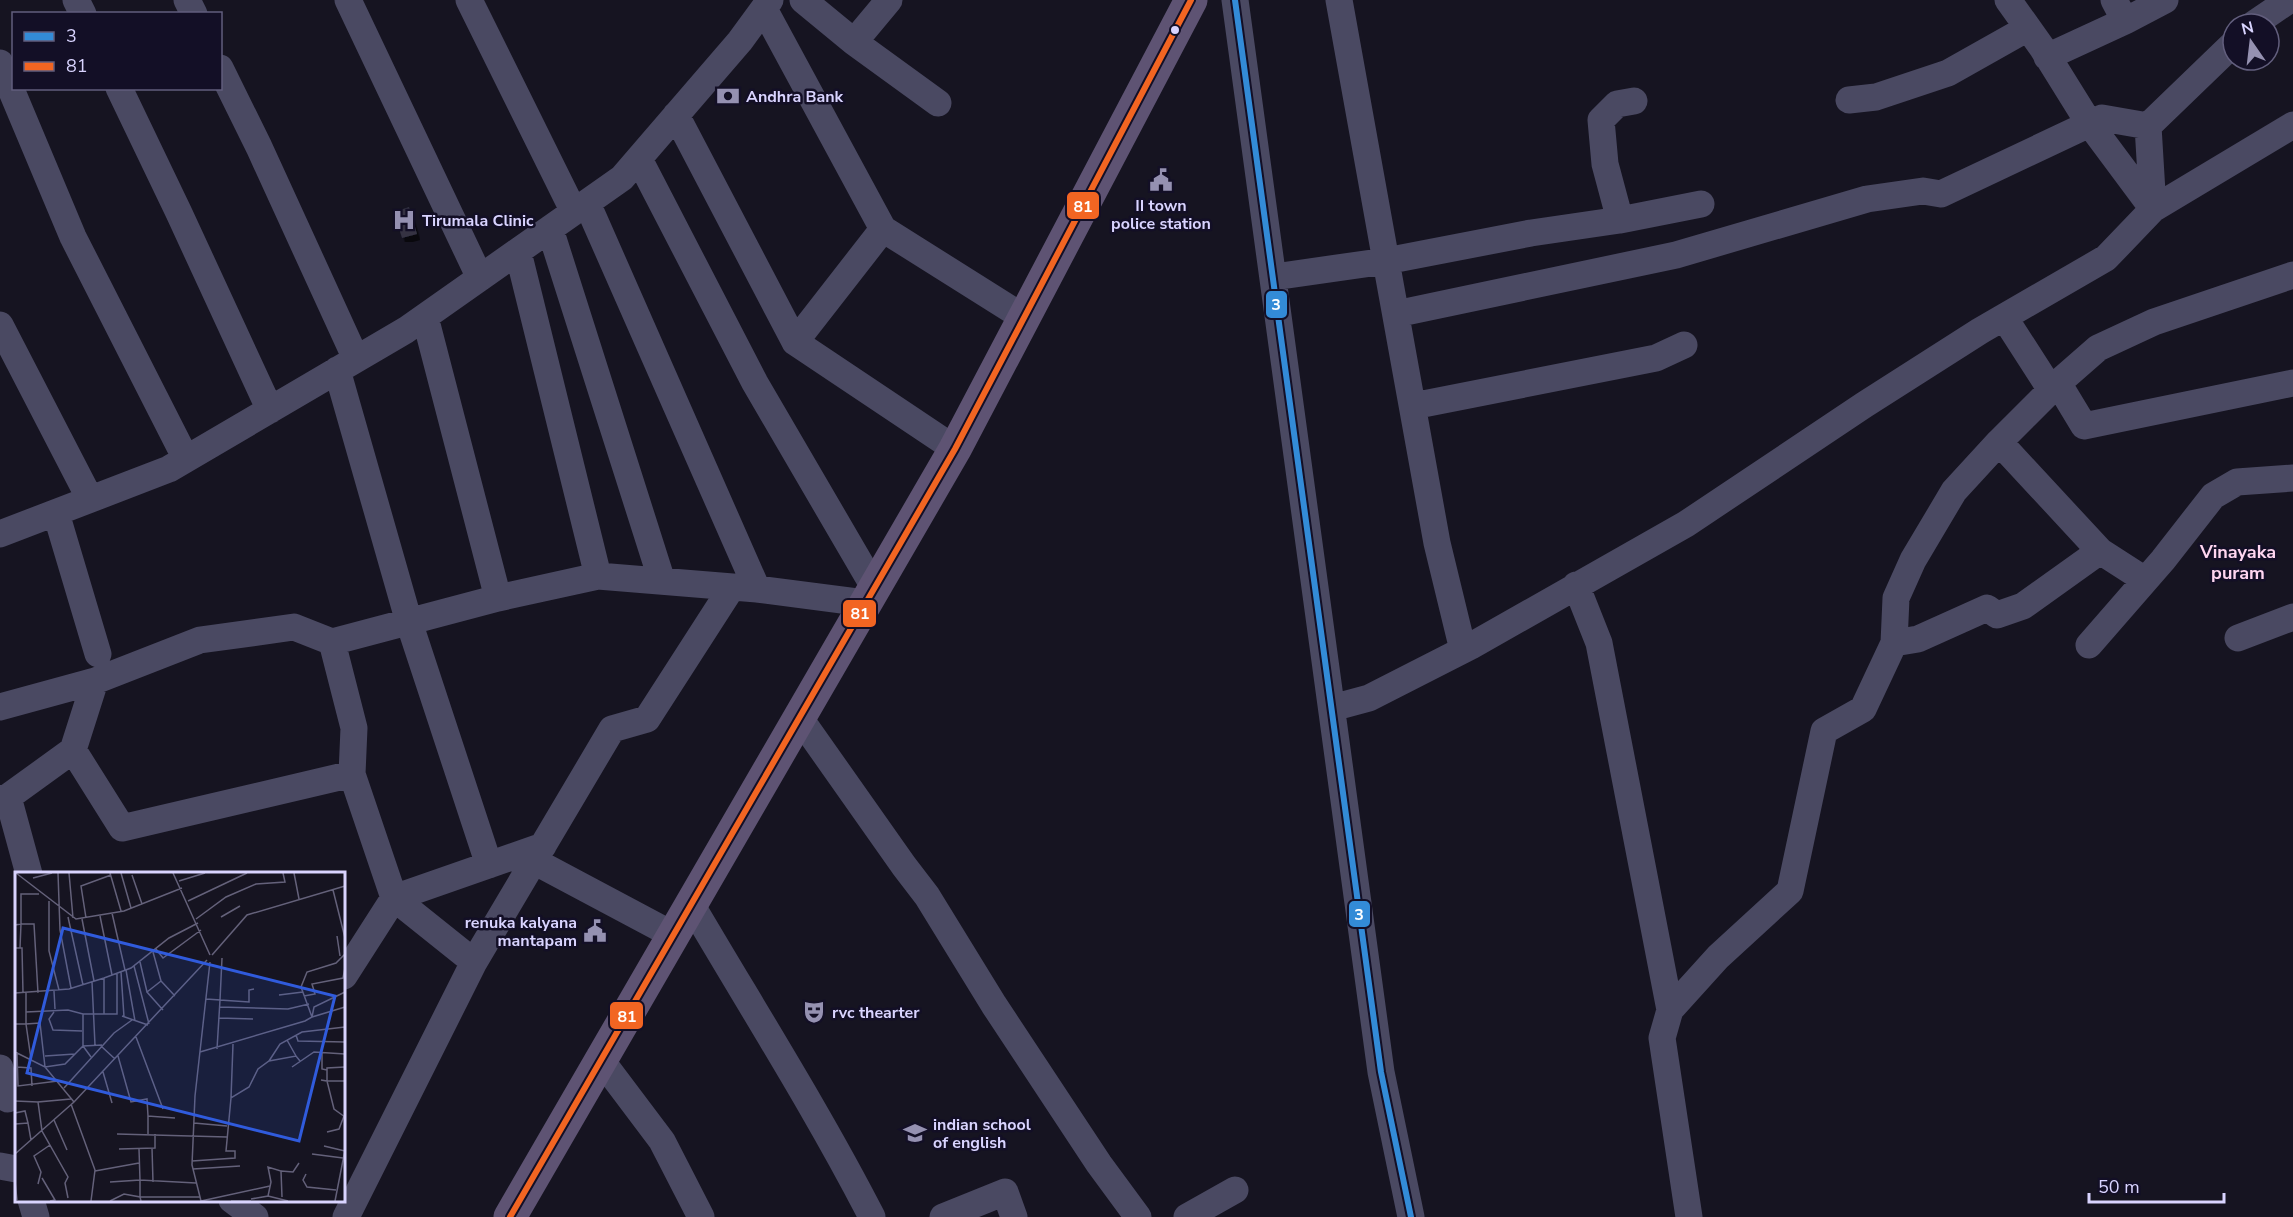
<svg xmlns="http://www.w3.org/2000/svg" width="2293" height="1217" viewBox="0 0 2293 1217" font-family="'Nunito Sans',sans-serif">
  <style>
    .building { fill: #343243; filter: url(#shadow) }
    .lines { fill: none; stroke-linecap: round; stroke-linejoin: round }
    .minor { stroke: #4a4962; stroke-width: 27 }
    .major { stroke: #5e5373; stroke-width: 33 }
    .bus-1-casing { stroke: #130f26; stroke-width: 10 }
    .bus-2-casing { stroke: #130f26; stroke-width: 10 }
    .bus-1 { stroke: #338bd7; stroke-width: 6 }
    .bus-2 { stroke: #f26522; stroke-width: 6 }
    .bus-dot { fill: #d9d4ff; stroke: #130f26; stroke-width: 2 }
    .labels { text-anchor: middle; stroke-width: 5; stroke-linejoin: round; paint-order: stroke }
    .poi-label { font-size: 16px; font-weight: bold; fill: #d9d4ff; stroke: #130f26; text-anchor: start }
    .neighbourhood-label { font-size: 18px; font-weight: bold; fill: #ffd6f0; stroke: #130f26 }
    .inset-road { fill: none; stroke: #64617a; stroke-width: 1.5 }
    .view { fill: #305bdc; fill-opacity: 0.15; stroke: #305bdc; stroke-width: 3 }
    .inset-edge { fill: none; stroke: #d9d4ff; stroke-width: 3 }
    .line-badge { stroke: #130f26; stroke-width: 2 }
    .badge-label { font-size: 16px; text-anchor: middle; font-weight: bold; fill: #fff }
  </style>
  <defs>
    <filter id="shadow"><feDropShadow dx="3.5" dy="6" stdDeviation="0" flood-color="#0009"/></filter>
  </defs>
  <rect width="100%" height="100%" fill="#161421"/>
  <path class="building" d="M409 207 417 234 402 238 394 212Z"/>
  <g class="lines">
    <path class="minor" d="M76 0 83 14
      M187 0 194 14
      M348 0 480 278
      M469 0 574 212
      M803 0 854 42 889 0
      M1235 0 1381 1072 1411 1217
      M1339 0 1386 261 1531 233 1620 220 1605 164 1601 120 1617 104 1634 101
      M2008 0 2043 49 2089 123 2153 209 2293 125
      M764 9 883 229 795 342 955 449
      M2125 21 2165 0
      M2254 24 2289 0
      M854 42 938 103
      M2047 57 2125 21 2114 0
      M0 63 73 237 186 459
      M220 68 259 147 356 359
      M119 88 179 213 270 410
      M1849 100 1876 97 1948 73 2028 28
      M676 115 795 342
      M639 159 755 383 874 587
      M587 203 757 589
      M1620 220 1701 204
      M550 229 662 581
      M883 229 1023 317
      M1274 277 1386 261 1437 543 1463 650
      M1396 314 1676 255 1867 199 1923 191 1941 194 2102 118 2148 126
      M425 317 498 598 332 642 354 728 352 774 394 898 474 962
      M2004 317 2051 390
      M0 325 90 499
      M337 370 409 622 489 865
      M2058 383 2084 426 2293 383
      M1413 406 1656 358 1684 345
      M1999 442 2100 551
      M56 513 98 654
      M0 534 169 469 406 330 622 178 740 41 770 0
      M598 576 757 589 865 603
      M1576 585 1599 643 1670 1010 1718 957 1790 891 1824 731 1863 709 1894 643 1918 639 1987 608 1997 615 2023 606 2100 551 2145 580
      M498 598 598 576 518 252
      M2238 638 2293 617
      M1894 643 1896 598 1913 560 1954 491 1999 442 2058 383 2098 348 2154 322 2293 275
      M2089 645 2163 560 2213 496 2237 482 2293 478
      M95 681 73 750 122 828 352 774
      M0 707 95 681 200 640 294 627 332 642
      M1332 708 1369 698 1471 646 1686 524 1864 405 1980 331 2106 258 2153 209 2148 126 2233 44
      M799 717 904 866 927 896 994 1005 1099 1164 1138 1217
      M8 797 73 750
      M0 799 8 797 29 874
      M534 861 673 935
      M691 904C752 1008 817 1110 872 1217
      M344 976 394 898 543 846
      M1670 1010 1662 1038 1689 1217
      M601 1060 662 1141 701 1217
      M0 1068 8 1099
      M0 1166 16 1169
      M31 1200 36 1217
      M232 1200 255 1217
      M346 1217 474 962 612 729 647 719 732 587
      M943 1217 1005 1192 1014 1217
      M1187 1217 1235 1190"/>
    <path class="major" d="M510 1217 955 449 1191 0"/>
    <g class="bus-1-casing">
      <path id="bus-1" d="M1235 0 1381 1072 1411 1217"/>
    </g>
    <g class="bus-2-casing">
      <path id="bus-2" d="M510 1217 955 449 1191 0"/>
    </g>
    <use href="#bus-1" class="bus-1"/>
    <use href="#bus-2" class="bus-2"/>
  </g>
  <defs>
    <g id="bank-bare" transform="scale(1.8)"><path d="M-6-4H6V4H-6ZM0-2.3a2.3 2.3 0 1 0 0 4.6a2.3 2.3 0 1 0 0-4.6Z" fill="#9591b1" stroke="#130f26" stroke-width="2.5" paint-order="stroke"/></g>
    <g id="civic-bare" transform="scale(1.8)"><path d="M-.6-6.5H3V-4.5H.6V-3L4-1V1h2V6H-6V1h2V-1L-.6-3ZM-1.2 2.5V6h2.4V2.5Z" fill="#9591b1" stroke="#130f26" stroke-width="2.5" paint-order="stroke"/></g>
    <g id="hospital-bare" transform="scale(1.8)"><path d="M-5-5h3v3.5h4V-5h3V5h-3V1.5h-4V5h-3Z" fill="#9591b1" stroke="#130f26" stroke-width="2.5" paint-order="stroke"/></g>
    <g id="theatre-bare" transform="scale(1.8)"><path d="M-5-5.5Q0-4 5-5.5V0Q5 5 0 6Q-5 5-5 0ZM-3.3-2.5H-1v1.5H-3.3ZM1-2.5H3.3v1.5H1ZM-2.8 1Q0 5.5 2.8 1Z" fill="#9591b1" stroke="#130f26" stroke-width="2.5" paint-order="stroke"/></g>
    <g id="school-bare" transform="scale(1.8)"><path d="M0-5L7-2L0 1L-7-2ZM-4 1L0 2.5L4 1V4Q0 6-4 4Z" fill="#9591b1" stroke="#130f26" stroke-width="2.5" paint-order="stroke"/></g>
  </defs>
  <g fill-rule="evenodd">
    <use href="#bank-bare" x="728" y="96"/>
    <use href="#civic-bare" x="1161" y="180"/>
    <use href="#hospital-bare" x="404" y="220"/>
    <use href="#civic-bare" x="595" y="931"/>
    <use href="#theatre-bare" x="814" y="1012"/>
    <use href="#school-bare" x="915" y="1133"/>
  </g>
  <circle class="bus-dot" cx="1175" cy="30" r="5"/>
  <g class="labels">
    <g class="poi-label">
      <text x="746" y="102">Andhra Bank</text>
      <text x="1161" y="211" text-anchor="middle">II town<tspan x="1161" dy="18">police station</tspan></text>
      <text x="422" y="226">Tirumala Clinic</text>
      <text x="577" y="928" text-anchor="end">renuka kalyana<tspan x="577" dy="18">mantapam</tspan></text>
      <text x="832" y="1018">rvc thearter</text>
      <text x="933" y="1130">indian school<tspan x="933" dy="18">of english</tspan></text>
    </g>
    <g class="neighbourhood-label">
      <text x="2238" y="558">Vinayaka<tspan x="2238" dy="21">puram</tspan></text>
    </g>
  </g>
  <g transform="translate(15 872)">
    <rect width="330" height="330" fill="#161421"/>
    <path class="inset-road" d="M1 1 61 47 109 39 167 16M43 1 45 58 56 116M54 1 58 46M95 1 106 39M106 1 116 36M158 1 195 83M279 1 284 27M117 3 127 32M18 6 37 1M164 9 190 1M318 18 330 66M34 29V79L44 118M173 29 232 1M97 41 110 98M85 44 97 103M53 45 68 113M206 45 225 34M71 46 66 14 96 3M67 47 79 109M181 47 211 25 241 12 270 10 268 1M0 53 6 52 5 76M322 64 325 84M0 76H7L8 121M141 77 148 86 186 58M138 80 146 109 132 120 148 138M330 82 321 91 292 100 286 115 297 145 330 135M197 83 232 43 330 14M207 86 205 128 234 130V118L239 117M125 90 132 120M119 94 134 152M111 98 120 149M106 100 109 145M146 109 160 124M77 110 80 173M39 119 40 137M0 121 54 117 89 106 116 96 154 66 183 51M23 121 19 52H6V22H24M264 123 288 120M289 124 300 122 297 112 328 106 330 96M191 127 205 128 202 177M204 135 273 137 294 132M11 140 53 138 68 142M39 140 34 147 38 158 67 159M89 142H102V101M107 144 133 153M204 146 238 147M0 152H11V121M281 163 283 169 330 170M121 165 148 237M272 168 281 184M218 172 216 226 234 215 243 197 254 189 281 184 285 189M86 174 100 187M0 180 30 195 50 192 68 174 87 173M2 180 3 214 43 209M185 180 290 149 297 145 299 135 330 120M307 181V197L312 198M30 184 60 182M103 184 116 230 132 227 133 244M76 185 68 174V142H89V106M16 187 11 152 25 151 30 195 59 230M254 189 265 172 287 160 330 155M2 195 16 196 17 214M277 195 299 180 330 182M88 200 97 231M306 208 312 209V196L330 195M330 209H312L319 237 330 245M49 216 99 161 117 148M0 229 23 230M56 232 80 298 76 329M0 241 10 239 13 251M39 248 52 278M179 251 212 254M0 252 13 251 16 268M312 260 324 257 329 244M102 262 212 265M133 262V244L160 246M309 274 330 279M137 276 138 310M104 277 140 276V262M0 282 59 230 192 88M297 282 328 286M177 289 220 286V279H211L216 226M178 297 225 294M80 299 124 291M266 299 278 300 284 291M291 302 288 308 292 315 321 318M27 306 40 328 35 329M0 309 2 328M95 310 125 308 124 277M181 311 125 308V325H185M23 312 26 300 19 284 35 273M253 324 273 329M53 326 50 311 53 305 27 259 23 230 56 227M236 327 253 324 256 310 253 295 266 299 267 325M95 329 109 322 125 325 126 329M186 329 177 293 180 224 195 90M186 329 255 314M216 329H236M320 329 330 278"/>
    <path class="view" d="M48 56 320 124 284 269 12 201Z"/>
    <rect width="330" height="330" class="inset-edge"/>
  </g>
  <g class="line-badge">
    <rect x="1066" y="191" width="34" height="29" rx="6" fill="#f26522"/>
    <rect x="1265" y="290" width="23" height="29" rx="6" fill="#338bd7"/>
    <rect x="842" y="599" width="35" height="29" rx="6" fill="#f26522"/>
    <rect x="1348" y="900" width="23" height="28" rx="6" fill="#338bd7"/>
    <rect x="609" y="1001" width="35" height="29" rx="6" fill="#f26522"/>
  </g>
  <g class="badge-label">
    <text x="1083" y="212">81</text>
    <text x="1276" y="310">3</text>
    <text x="860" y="619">81</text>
    <text x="1359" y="920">3</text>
    <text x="627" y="1022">81</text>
  </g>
  <rect x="12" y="12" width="210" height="78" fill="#130f26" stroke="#625e7d" stroke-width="1.5"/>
  <rect x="24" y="32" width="30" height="9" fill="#338bd7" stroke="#625e7d" stroke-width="1.5"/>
  <text x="66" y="42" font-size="18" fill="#d9d4ff">3</text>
  <rect x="24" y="62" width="30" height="9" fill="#f26522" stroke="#625e7d" stroke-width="1.5"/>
  <text x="66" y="72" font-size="18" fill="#d9d4ff">81</text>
  <g transform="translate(2251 42) rotate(346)"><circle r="28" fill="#130f26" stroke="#625e7d" stroke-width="1.5"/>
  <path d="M0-4.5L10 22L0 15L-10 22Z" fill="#9591b1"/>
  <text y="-9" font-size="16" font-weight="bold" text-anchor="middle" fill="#d9d4ff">N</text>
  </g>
  <path d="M2089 1193v9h135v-9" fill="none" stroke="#d9d4ff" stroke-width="3"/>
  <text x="2098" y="1193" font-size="18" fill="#d9d4ff" stroke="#130f26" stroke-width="4.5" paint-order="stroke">50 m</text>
</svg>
